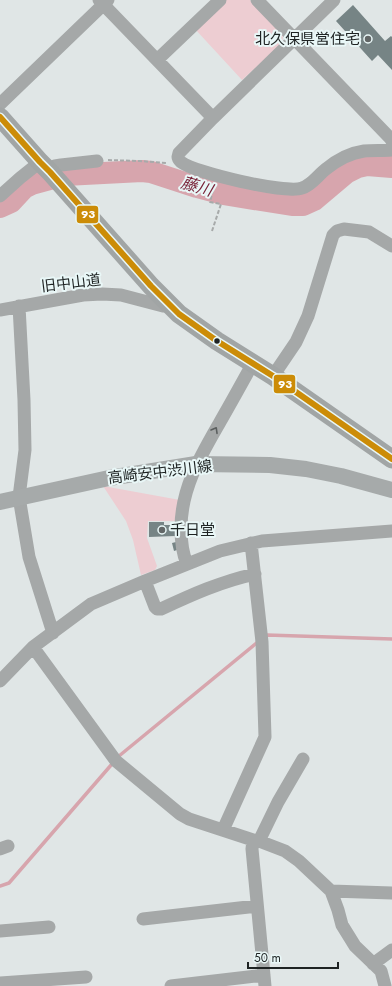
<svg xmlns="http://www.w3.org/2000/svg" width="392" height="986" viewBox="0 0 392 986" font-family="Jost,'Noto Sans JP',sans-serif">
  <style>
    .green { fill: #edcdd2 }
    .lines { fill: none; stroke-linecap: round; stroke-linejoin: round }
    .stream { stroke: #d7a5ad; stroke-width: 3.5 }
    .river { stroke: #d7a5ad; stroke-width: 22 }
    .building { fill: #768485 }
    .path { stroke: #a7aaaa; stroke-width: 2; stroke-dasharray: 4 2; stroke-linecap: butt }
    .minor { stroke: #a5a8a8; stroke-width: 13 }
    .major { stroke: #a6aaaa; stroke-width: 16 }
    .highway { stroke: #a1a5a5; stroke-width: 19 }
    .bus-1-casing { stroke: #e9f7f7; stroke-width: 9 }
    .bus-1 { stroke: #cc8c07; stroke-width: 6 }
    .oneway { stroke: #5b5f5f }
    .poi-dot { fill: #626767; stroke: #e9f7f7; stroke-width: 1.5 }
    .bus-dot { fill: #1e2323; stroke: #e9f7f7; stroke-width: 1.5 }
    .labels { text-anchor: middle; stroke-width: 4; stroke-linejoin: round; paint-order: stroke }
    .poi-label { font-size: 15px; fill: #1e2323; stroke: #e9f7f7; text-anchor: end }
    .street-label { font-size: 15px; fill: #1e2323; stroke: #e9f7f7 }
    .water-label { font-size: 16px; font-style: italic; fill: #782137; stroke: #e9f7f7 }
    .line-badge { stroke: #e9f7f7; stroke-width: 1.5 }
    .badge-label { font-size: 11px; text-anchor: middle; font-weight: bold; fill: #fff }
  </style>
  <rect width="100%" height="100%" fill="#e0e6e6"/>
  <path class="green" d="M226 0H250L283 34 282 44 242 80 195 29Z
    M103 486 180 500 178 521H148L147 538 157 566 155 570 141 575 133 540 126 521Z"/>
  <g class="lines">
    <path class="stream" d="M264 637 267 635 392 639
      M119 756 259 641
      M0 886 9 883 112 764"/>
    <path class="river" d="M0 207 11 202 24 188 32 184 65 175 142 171 151 172 197 187 223 194 292 205H303L314 200 346 173 358 167 367 165 392 167"/>
  </g>
  <path class="building" d="M353 5 385 41 391 36 392 37V70L378 55 372 61 336 21Z
    M149 522H164V525H175V536L149 537Z
    M176 542 177 550 174 551 172 543Z"/>
  <g class="lines">
    <path class="path" d="M108 160 139 161 167 163
      M212 231 221 204 210 202 214 186"/>
    <path class="minor" d="M99 0 213 118
      M257 0 390 138 392 141
      M334 0 213 118 179 153 178 157C178 158 180 161 181 162 195 173 286 194 302 188 312 185 318 175 326 169 337 160 350 153 364 151 373 150 383 151 392 150
      M157 60 220 0
      M0 104 108 0
      M48 170 55 166 61 165 97 161
      M0 196 20 178 40 162
      M19 306 24 400 25 450 19 497 29 557 53 633
      M0 310 83 295 102 294 121 295 163 306 170 305
      M273 376 296 342 308 316 333 235 337 231 344 229 369 232 392 246
      M187 564C182 552 181 541 181 528 181 488 201 455 220 422 231 403 242 383 253 363
      M145 581 155 607 157 609H161C191 595 222 581 255 574
      M33 647 116 761 180 814 189 819 253 840 259 841 285 851 299 861 331 891 338 910 342 925 355 946 381 971 385 986
      M0 681 33 647 91 604 145 581 220 551 262 541 392 531
      M223 830 265 737 262 642 251 543
      M253 840 252 849 265 986
      M259 841 278 802 303 759
      M0 849 8 846
      M331 891 392 893
      M143 919 257 906
      M0 931 49 927
      M373 964 392 950
      M0 983 86 977
      M171 986 264 975"/>
    <path class="major" d="M0 502 109 478 196 464 270 465 306 469 341 476 392 490"/>
    <path class="highway" d="M0 117 40 162 50 172 151 286 179 314 217 341 273 376 392 459"/>
    <g class="bus-1-casing">
      <path id="bus-1" d="M0 117 40 162 50 172 151 286 179 314 217 341 273 376 392 459"/>
    </g>
    <use href="#bus-1" class="bus-1"/>
  </g>
  <defs><path id="oneway-chevron" d="M-2-3.5L2.5 0L-2 3.5" fill="none" stroke-width="1.6" stroke-linecap="round" stroke-linejoin="round"/></defs>
  <use class="oneway" href="#oneway-chevron" transform="translate(215 430) rotate(-60)"/>
  <g class="poi-dot">
    <circle cx="368" cy="39" r="4"/>
    <circle cx="162" cy="530" r="4"/>
  </g>
  <circle class="bus-dot" cx="217" cy="341" r="3.5"/>
  <g class="labels">
    <g class="poi-label">
      <text x="360" y="44">北久保県営住宅</text>
      <text x="170" y="535" text-anchor="start">千日堂</text>
    </g>
    <g class="street-label">
      <text transform="translate(71 283) rotate(-7)" y="5">旧中山道</text>
      <text transform="translate(160 472) rotate(-7)" y="5">高崎安中渋川線</text>
    </g>
    <g class="water-label">
      <text transform="translate(197 186) rotate(16)" y="6">藤川</text>
    </g>
  </g>
  <g class="line-badge">
    <rect x="76" y="205" width="23" height="19" rx="4" fill="#cc8c07"/>
    <rect x="273" y="374" width="23" height="20" rx="4" fill="#cc8c07"/>
  </g>
  <g class="badge-label">
    <text x="88" y="218">93</text>
    <text x="285" y="388">93</text>
  </g>
  <path d="M248 962v6h90v-6" fill="none" stroke="#1e2323" stroke-width="2"/>
  <text x="254" y="962" font-size="12" fill="#1e2323" stroke="#e9f7f7" stroke-width="3" paint-order="stroke">50 m</text>
</svg>
